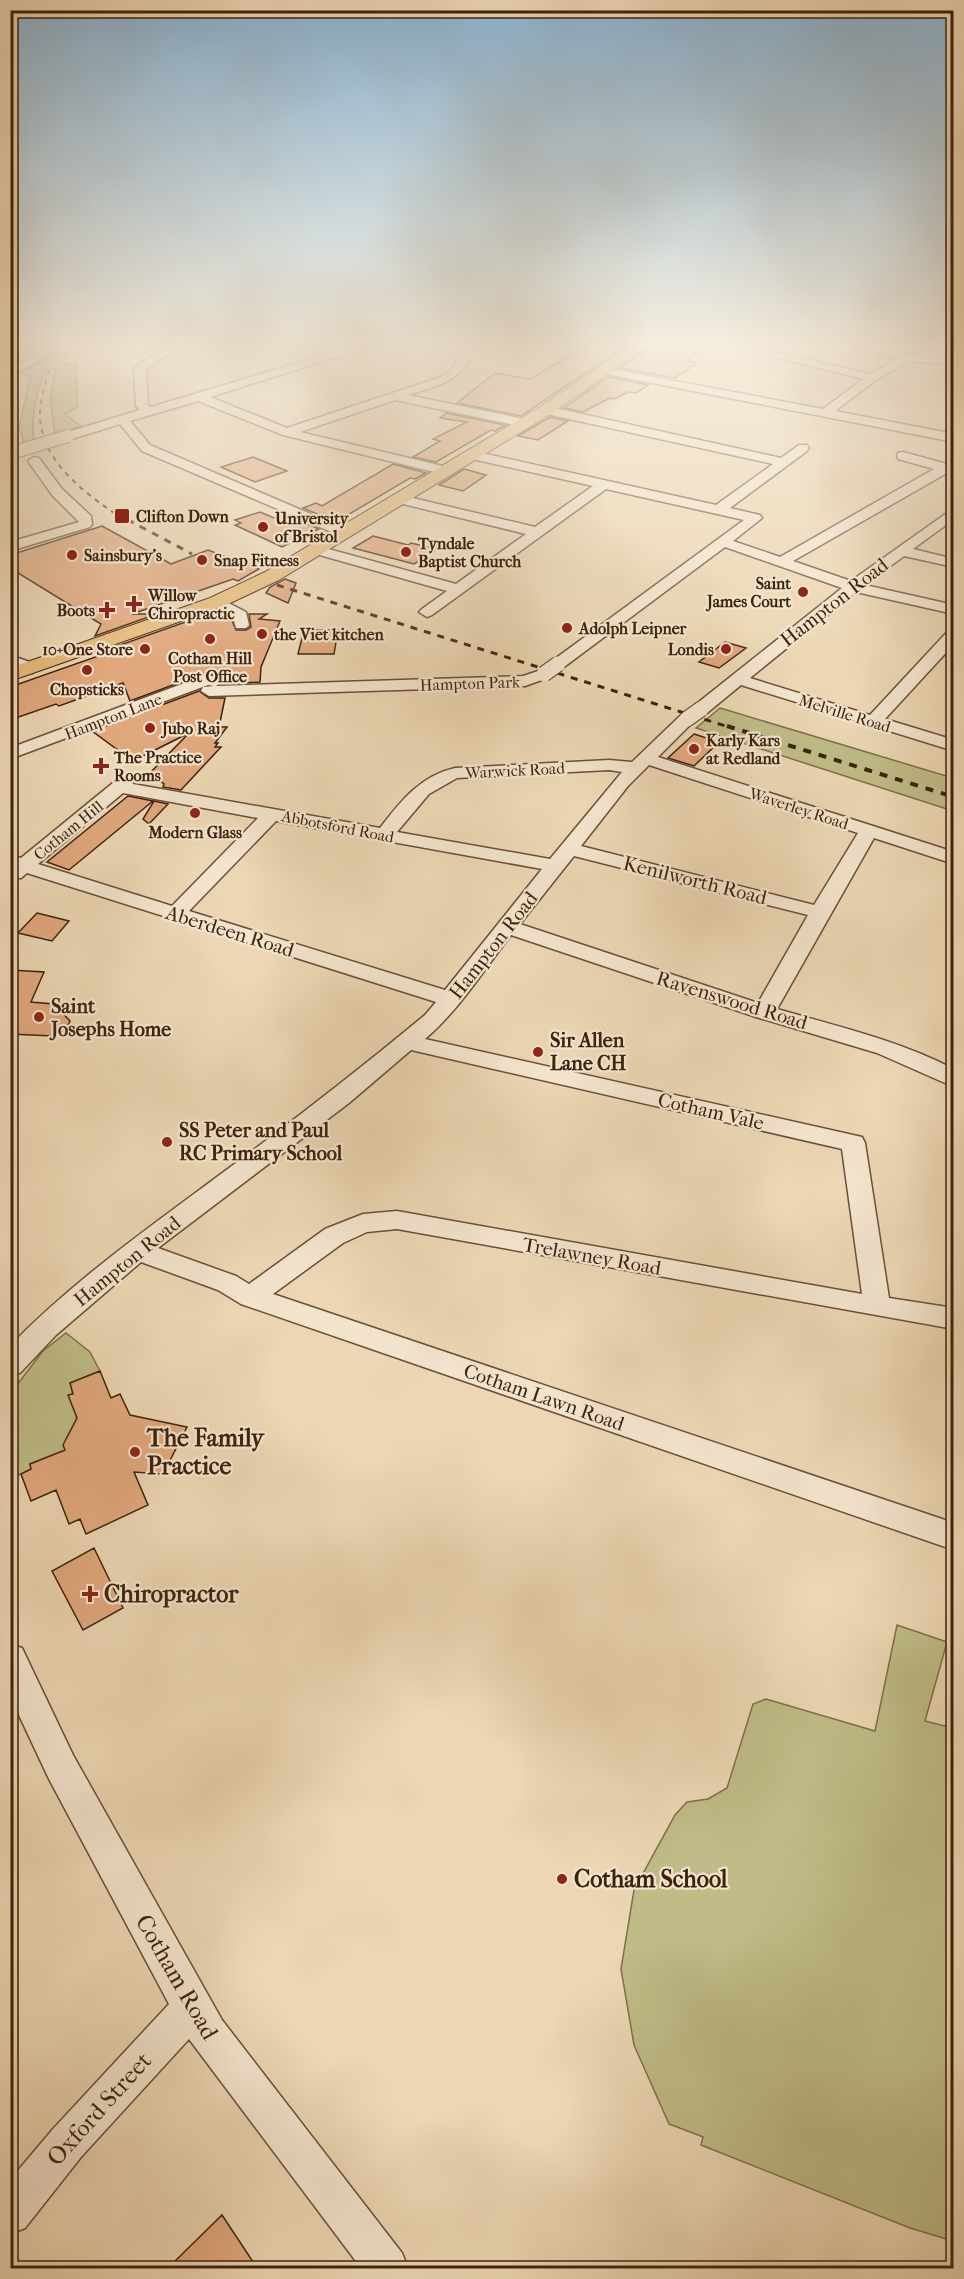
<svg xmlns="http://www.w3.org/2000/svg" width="964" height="2279" viewBox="0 0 964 2279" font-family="'IM FELL French Canon',serif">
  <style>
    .green { fill: #bfbc87; stroke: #7e6f4a; stroke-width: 1.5 }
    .building { fill: #e1a87d; stroke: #3e220e; stroke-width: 1.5 }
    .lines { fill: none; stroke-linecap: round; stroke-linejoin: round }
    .minor-casing { stroke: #6a4f37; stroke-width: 3 }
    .major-casing { stroke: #3e220e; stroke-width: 2 }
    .minor { fill: #f3e4ce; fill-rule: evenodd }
    .major { fill: #e6bb7a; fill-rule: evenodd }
    .rail-far2 { stroke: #3e220e; stroke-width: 2; stroke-dasharray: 5 5; stroke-linecap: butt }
    .rail-far1 { stroke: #3e220e; stroke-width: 3; stroke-dasharray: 7 7; stroke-linecap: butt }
    .rail { stroke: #3e220e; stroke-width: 4; stroke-dasharray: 8 8; stroke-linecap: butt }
    .minor-bridge-far1-casing { stroke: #6a4f37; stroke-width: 14; stroke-linecap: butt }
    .minor-bridge-casing { stroke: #6a4f37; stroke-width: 17; stroke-linecap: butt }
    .minor-bridge-far1 { stroke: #f3e4ce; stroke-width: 12 }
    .minor-bridge { stroke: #f3e4ce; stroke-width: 15 }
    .poi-dot { fill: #8f2418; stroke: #f3e4ce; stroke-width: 2 }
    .labels { text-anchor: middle; stroke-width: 4.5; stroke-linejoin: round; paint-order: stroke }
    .far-poi-label { font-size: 16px; font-weight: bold; fill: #3e220e; stroke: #f3e4ce; text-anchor: start }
    .far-street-label { font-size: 16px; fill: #3e220e; stroke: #f3e4ce }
    .street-label { font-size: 20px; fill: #3e220e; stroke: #f3e4ce }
    .poi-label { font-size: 20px; font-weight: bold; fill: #3e220e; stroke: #f3e4ce; text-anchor: start }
    .near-poi-label { font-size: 24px; font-weight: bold; fill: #3e220e; stroke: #f3e4ce; text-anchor: start }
    .near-street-label { font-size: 24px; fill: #3e220e; stroke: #f3e4ce }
  </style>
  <rect width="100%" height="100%" fill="#ecd6b3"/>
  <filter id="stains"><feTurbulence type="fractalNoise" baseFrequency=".00333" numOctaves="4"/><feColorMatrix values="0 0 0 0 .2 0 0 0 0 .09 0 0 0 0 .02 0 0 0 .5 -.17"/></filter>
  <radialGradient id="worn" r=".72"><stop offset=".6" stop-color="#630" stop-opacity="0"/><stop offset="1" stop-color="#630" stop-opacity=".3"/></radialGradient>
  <path class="green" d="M11 344H58L11 369Z
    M40 362 76 364 77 407 65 414 81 426 55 434 50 400 56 369H45C37 391 30 417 34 440L24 443 19 427 31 376 19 373Z
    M720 708 953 778V811L696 728Z
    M66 1333 90 1352 100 1371 70 1383 73 1394 69 1395 83 1415 76 1418 79 1427 71 1430 67 1438V1454L45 1463 43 1459 30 1464 31 1469 11 1479 10 1394 43 1351Z
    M897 1625 947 1642 925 1721 953 1728V2241L910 2228 701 2145 703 2137 669 2124 634 2045 621 1969 634 1890 675 1815 687 1802 708 1799 727 1788 753 1704 766 1699 875 1731Z"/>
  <path class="building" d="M589 344H630L521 416 457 403 495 373 530 379Z
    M653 344H690L684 348 701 351 687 361 697 363 675 378 620 368Z
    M608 377 648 385 636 393 628 392 615 399 610 398 583 412 564 408Z
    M446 413 505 425 495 431 491 430 436 462 413 457 440 441 433 439 467 422 440 418Z
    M550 417 568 421 538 440 518 436Z
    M253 457 287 471 255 482 221 467Z
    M393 464 426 473 415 479 410 478 336 522 303 508 316 503 322 506Z
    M464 469 486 475 463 491 439 485Z
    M260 512 274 518 284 514 319 529 282 547 235 525 241 523 235 520Z
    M102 526 171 564 208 550 259 569 238 581 233 579 132 614H157L95 636 101 624 10 568V555Z
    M373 536 408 545 411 543 437 549 414 564 353 548Z
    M285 579 296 583 288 603 266 593 270 587Z
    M208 614H223L231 618 236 630H246L251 627 249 614H267L259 619 280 621 261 667 260 682 223 684 225 680 221 676 205 673 130 701 123 683 59 706 56 704 10 720V687L107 653 103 651Z
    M304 630H338L334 654H298Z
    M725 642 746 648 719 668 699 662Z
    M199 691 209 698H225L219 727H227L215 743H218L215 747H221L181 790 163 787 164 784 150 773 189 733 133 761 92 731Z
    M694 734 719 742 694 766 668 758Z
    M128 796 153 801 69 870 47 862Z
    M154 801 168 804 149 824 143 819Z
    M37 913 69 921 52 941 18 933Z
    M10 970 44 972 31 1002 54 1004 70 1021 66 1030 53 1036 10 1034Z
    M100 1371 111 1398 120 1394 130 1415 187 1427 163 1474 134 1472 148 1505 86 1534 80 1519 69 1524 56 1490 31 1501 21 1474 31 1469 30 1464 65 1450 63 1445 77 1418 68 1395 73 1394 70 1383Z
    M94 1548 123 1608 83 1630 52 1571Z
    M222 2215 257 2268H168Z"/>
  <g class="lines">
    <g class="minor-casing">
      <path id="minor" d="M57 344H71L10 376V368Z
        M171 344H184L146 369 148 405 151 407 361 344H378L210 397 287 428 441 377 451 371 457 362 455 356 437 344C452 344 463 347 469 362 453 384 433 387 408 395L524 419 530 423 524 427 395 400 300 432 451 468 453 471 446 475 283 435 198 401 130 421 150 445 348 530 350 533 343 537 142 451 120 424 72 439H64L62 436 64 433 140 410 136 406 134 368Z
        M724 344H743L870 374 898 358 851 344H870L907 354 954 359V365L909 361 876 380 835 411 954 434V442L606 374 600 371 606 368 823 409 863 379Z
        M546 406 781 458 799 445H807L809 448 807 451 730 508 760 515 762 518 733 541 780 557 934 469 898 459 897 456 898 453 903 452 954 466V474L947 473 793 561 851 581 954 508V519L913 549 954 559V567L904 556 865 585 954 605V614L856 592 750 678 870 715 948 631 954 629V644L885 719 954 740V751L741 685 707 713H695L693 709 695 705 842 588 725 547 564 667H552L550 664 552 661 744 520 606 489 432 615 427 617 419 612 422 609 447 591 309 552 307 549 314 545 456 584 526 534 395 502 393 499 395 496 400 495 535 527 593 486 468 458 467 455 473 451 716 505 773 464 542 413V407Z
        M34 457 39 458 62 489 91 516 92 524 90 527 10 551V542L79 522 52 495 28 461Z
        M217 597 246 612 249 625 246 628H236L233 617 212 605 209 602Z
        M10 655 38 665 40 668 32 673 10 666Z
        M544 669 550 671 552 674 550 677 525 686 209 696 201 691 203 687 214 686 208 685 10 759V748L206 675 221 678 223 681 216 686 523 676Z
        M687 714 693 715 696 719 658 757 954 852V864L874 838 777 1009C836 1026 898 1040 954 1069V1087L877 1053 756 1017 511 935C483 971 459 1010 425 1039L862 1137 865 1143 889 1298 954 1308V1329L397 1229 367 1232 343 1243 273 1294 954 1523V1550L241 1304 218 1290 141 1262 56 1335 20 1373 10 1376V1346C74 1280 151 1226 225 1171 293 1121 360 1069 425 1015L436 1002 27 873 21 878 10 879V855L21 858 119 778H131L133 784 380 828C401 801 420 776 455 768L609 760 632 762 681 715ZM649 765 858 833 814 905 581 846 628 786ZM609 770 622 772 550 859 397 832 429 794 457 778ZM123 793 258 818 172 906 38 864ZM276 821 542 869 445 990 189 911ZM574 856 808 915 758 1003 520 924ZM411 1050 842 1149 862 1294 397 1211 363 1214 325 1229 249 1284 236 1276 158 1248 349 1103Z
        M10 1644 22 1648 73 1755 222 2020 402 2253 408 2268H361L189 2039 81 2157 25 2228 10 2234V2180L53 2129 169 2004 49 1779 10 1696Z"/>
    </g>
    <g class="major-casing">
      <path id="major" d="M634 344H651L552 413 279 580 224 606 10 681V668L210 598 265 572 540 407Z"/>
    </g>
    <use href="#minor" class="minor"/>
    <use href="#major" class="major"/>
    <path class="rail-far2" d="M49 370C45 385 40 400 40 416 41 460 83 492 117 515"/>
    <path class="rail-far1" d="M115 513 192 554
      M277 585 732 728"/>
    <path class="rail" d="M727 726 954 797"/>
    <g class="minor-bridge-far1-casing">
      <path id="minor-bridge-far1" d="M11 453 68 436"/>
    </g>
    <g class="minor-bridge-casing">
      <path id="minor-bridge" d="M544 674 558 664
        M687 719 701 709"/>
    </g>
    <use href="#minor-bridge-far1" class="minor-bridge-far1"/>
    <use href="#minor-bridge" class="minor-bridge"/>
  </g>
  <linearGradient id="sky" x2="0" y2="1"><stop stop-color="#8bb5d5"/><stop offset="0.52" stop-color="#f6eddd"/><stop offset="1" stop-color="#f6eddd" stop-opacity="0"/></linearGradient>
  <rect width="964" height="663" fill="url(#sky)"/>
  <g class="poi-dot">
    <rect x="114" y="508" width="16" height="16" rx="3"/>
    <circle cx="263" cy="527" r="6"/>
    <circle cx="406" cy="552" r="6"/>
    <circle cx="72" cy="555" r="6"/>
    <circle cx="202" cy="560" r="6"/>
    <circle cx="803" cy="592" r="6"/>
    <path d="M131 595h6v6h6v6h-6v6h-6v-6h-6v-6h6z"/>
    <path d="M104 601h6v6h6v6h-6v6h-6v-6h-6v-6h6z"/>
    <circle cx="567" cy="628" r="6"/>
    <circle cx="262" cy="634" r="6"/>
    <circle cx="210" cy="639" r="6"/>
    <circle cx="145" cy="649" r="6"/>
    <circle cx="726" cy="649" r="6"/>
    <circle cx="87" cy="670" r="6"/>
    <circle cx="150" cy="728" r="6"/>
    <circle cx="694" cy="749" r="6"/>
    <path d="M98 757h6v6h6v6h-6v6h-6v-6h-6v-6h6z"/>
    <circle cx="195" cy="813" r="6"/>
    <circle cx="39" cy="1017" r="6"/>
    <circle cx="538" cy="1052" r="6"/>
    <circle cx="167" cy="1142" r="6"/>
    <circle cx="135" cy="1452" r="6"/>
    <path d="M87 1585h6v6h6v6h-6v6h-6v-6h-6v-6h6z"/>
    <circle cx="562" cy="1879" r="6"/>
  </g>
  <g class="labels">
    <g class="far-poi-label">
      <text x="136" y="522">Clifton Down</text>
      <text x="275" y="524">University<tspan x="275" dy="18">of Bristol</tspan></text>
      <text x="418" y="549">Tyndale<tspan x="418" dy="18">Baptist Church</tspan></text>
      <text x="84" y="561">Sainsbury's</text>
      <text x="214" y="566">Snap Fitness</text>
      <text x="791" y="589" text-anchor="end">Saint<tspan x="791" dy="18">James Court</tspan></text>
      <text x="148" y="601">Willow<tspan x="148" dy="18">Chiropractic</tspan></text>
      <text x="95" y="616" text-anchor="end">Boots</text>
      <text x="579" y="634">Adolph Leipner</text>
      <text x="274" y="640">the Viet kitchen</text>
      <text x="133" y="655" text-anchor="end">10+One Store</text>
      <text x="714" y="655" text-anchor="end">Londis</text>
      <text x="210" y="664" text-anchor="middle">Cotham Hill<tspan x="210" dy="18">Post Office</tspan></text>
      <text x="87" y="695" text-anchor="middle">Chopsticks</text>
      <text x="162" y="734">Jubo Raj</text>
      <text x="706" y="746">Karly Kars<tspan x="706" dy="18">at Redland</tspan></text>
      <text x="114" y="763">The Practice<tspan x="114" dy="18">Rooms</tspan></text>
      <text x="195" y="838" text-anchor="middle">Modern Glass</text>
    </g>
    <g class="far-street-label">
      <text transform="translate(470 683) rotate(-2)" y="6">Hampton Park</text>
      <text transform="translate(845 713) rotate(17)" y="6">Melville Road</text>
      <text transform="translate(113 716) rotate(-21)" y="6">Hampton Lane</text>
      <text transform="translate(515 770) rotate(-3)" y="6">Warwick Road</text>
      <text transform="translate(799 808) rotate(18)" y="6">Waverley Road</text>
      <text transform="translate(338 826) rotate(11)" y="6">Abbotsford Road</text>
      <text transform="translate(68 830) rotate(-39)" y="6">Cotham Hill</text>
    </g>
    <g class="street-label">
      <text transform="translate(834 602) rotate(-38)" y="7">Hampton Road</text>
      <text transform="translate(695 880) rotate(14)" y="7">Kenilworth Road</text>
      <text transform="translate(230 931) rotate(17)" y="7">Aberdeen Road</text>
      <text transform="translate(493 945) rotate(-52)" y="7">Hampton Road</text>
      <text transform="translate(732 1000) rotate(17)" y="7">Ravenswood Road</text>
      <text transform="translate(711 1111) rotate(13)" y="7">Cotham Vale</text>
      <text transform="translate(592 1256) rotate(10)" y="7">Trelawney Road</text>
      <text transform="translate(127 1261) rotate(-39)" y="7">Hampton Road</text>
      <text transform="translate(544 1397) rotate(19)" y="7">Cotham Lawn Road</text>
    </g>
    <g class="poi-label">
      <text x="51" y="1013">Saint<tspan x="51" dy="23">Josephs Home</tspan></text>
      <text x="550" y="1047">Sir Allen<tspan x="550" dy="23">Lane CH</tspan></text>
      <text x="179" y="1137">SS Peter and Paul<tspan x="179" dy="23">RC Primary School</tspan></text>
    </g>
    <g class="near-poi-label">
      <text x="147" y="1446">The Family<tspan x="147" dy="28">Practice</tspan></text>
      <text x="104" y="1602">Chiropractor</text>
      <text x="574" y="1887">Cotham School</text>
    </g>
    <g class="near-street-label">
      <text transform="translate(177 1977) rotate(60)" y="8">Cotham Road</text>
      <text transform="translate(99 2109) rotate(-48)" y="8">Oxford Street</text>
    </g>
  </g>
  <rect width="964" height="2279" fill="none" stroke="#ecd6b3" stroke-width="36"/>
  <rect x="12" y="12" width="940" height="2255" fill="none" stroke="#3e220e" stroke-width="3"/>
  <rect x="18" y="18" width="928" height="2243" fill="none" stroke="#3e220e" stroke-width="1.5"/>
  <rect width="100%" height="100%" filter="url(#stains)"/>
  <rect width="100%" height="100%" fill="url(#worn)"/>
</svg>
